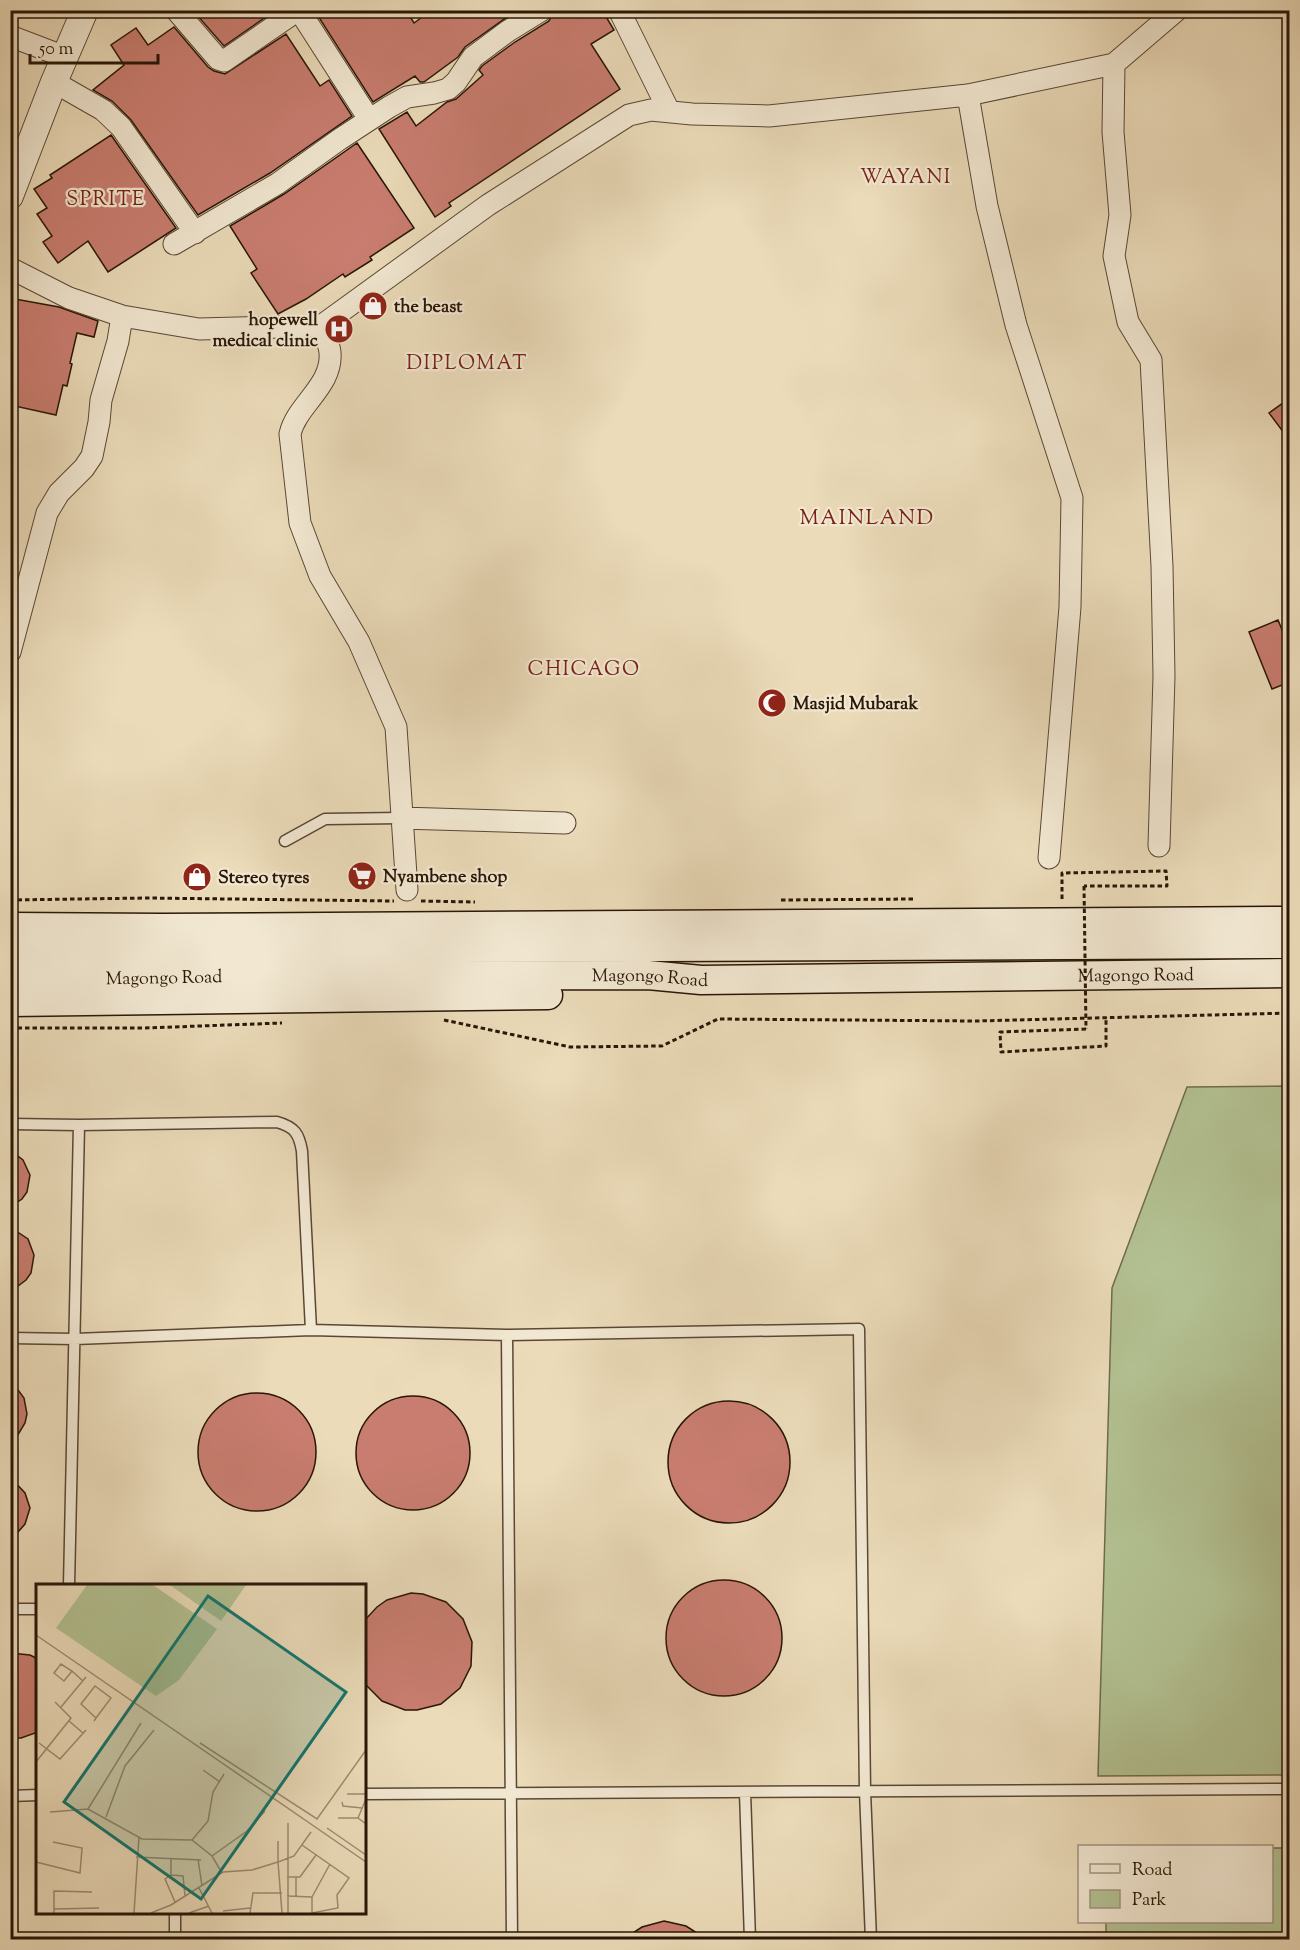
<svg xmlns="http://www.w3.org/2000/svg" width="1300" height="1950" viewBox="0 0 1300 1950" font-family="'Sorts Mill Goudy',serif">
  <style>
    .green { fill: #b3c192; stroke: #6e6c4c; stroke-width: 1.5 }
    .building { fill: #c97d70; stroke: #291607; stroke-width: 1.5 }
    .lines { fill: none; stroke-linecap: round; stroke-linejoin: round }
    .service-casing { stroke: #5a4734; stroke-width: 13 }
    .minor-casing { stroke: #5a4734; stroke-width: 23 }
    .tertiary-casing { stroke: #5a4734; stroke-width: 28 }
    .secondary-casing { stroke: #291607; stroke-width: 31 }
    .path { stroke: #291607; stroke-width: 3; stroke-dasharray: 4.5 3; stroke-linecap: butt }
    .service { stroke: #f2e8d2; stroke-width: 10 }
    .minor { stroke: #f2e8d2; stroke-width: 21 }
    .tertiary { stroke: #f2e8d2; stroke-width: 26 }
    .secondary { stroke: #f2e8d2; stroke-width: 28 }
    .path-bridge { stroke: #291607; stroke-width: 3; stroke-dasharray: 4.5 3; stroke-linecap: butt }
    .labels { text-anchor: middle; stroke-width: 4.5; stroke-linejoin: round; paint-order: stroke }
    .poi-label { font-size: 18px; font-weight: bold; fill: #291607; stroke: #f2e8d2; text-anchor: start }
    .street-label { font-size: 18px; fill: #291607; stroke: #f2e8d2 }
    .neighbourhood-label { font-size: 20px; letter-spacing: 1.5px; fill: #7a1f14; stroke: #f2e8d2 }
    .quarter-label { font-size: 21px; letter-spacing: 1.5px; fill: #7a1f14; stroke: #f2e8d2 }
    .inset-road { fill: none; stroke: #9d8c72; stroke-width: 1.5 }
    .view { fill: #0f766e; fill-opacity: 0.15; stroke: #0f766e; stroke-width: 3 }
    .inset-edge { fill: none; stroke: #291607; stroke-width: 3 }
  </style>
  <rect width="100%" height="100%" fill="#ebdbb9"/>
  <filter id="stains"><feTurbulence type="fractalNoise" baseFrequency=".00333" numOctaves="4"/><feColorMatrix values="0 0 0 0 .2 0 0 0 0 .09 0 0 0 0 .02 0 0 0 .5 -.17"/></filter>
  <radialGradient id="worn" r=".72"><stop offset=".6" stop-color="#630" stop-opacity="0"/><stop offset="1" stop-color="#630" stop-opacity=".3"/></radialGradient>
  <path class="green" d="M1289 1086V1775L1098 1776 1112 1288 1187 1087Z
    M1272 1848H1289V1939H1106V1922H1272Z"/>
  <path class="building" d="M202 10H272L273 12 224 46 196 14Z
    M325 10H406L414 23 432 10H517L465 47 458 57 424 82H420L415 76 373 102 318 16Z
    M555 10H602L614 30 591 44 620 89 449 203 451 206 435 217 379 129 407 112 416 126 447 102 456 99 483 75 479 70 482 66 515 42 549 21Z
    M174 27 208 67 214 71 225 74 286 34 320 86 329 80 352 116 270 173 198 215 131 120 112 101 93 90 124 65 111 45 136 28 148 45Z
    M111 135 176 228 108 272 88 241 58 263 43 242 52 236 37 214 47 208 34 189 52 178 50 175Z
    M357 143 414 228 370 257 372 260 345 277 343 274 306 299 278 314 251 273 257 269 230 226 284 194Z
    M15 299 59 307 98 321 94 337 77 333 70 363 72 364 67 386 63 385 56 415 10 405V322Z
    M1290 398V441L1269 413Z
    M1278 620 1290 649V682L1272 689 1249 632Z
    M10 1150 23 1160 30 1175 27 1192 22 1199 10 1207Z
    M10 1227 28 1239 34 1255 31 1273 26 1280 10 1292Z
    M10 1379 24 1398 27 1414 25 1423 10 1448Z
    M198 1452a59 59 0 1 1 118 0a59 59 0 1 1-118 0Z
    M356 1453a57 57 0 1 1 114 0a57 57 0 1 1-114 0Z
    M668 1462a61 61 0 1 1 122 0a61 61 0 1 1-122 0Z
    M10 1477 25 1493 30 1508 25 1524 10 1541Z
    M666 1638a58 58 0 1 1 116 0a58 58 0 1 1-116 0Z
    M411 1593 423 1594 446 1602 463 1619 472 1642 471 1666 460 1688 441 1704 417 1710H405L382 1701 364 1683V1621L377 1607 387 1600Z
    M10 1653 30 1655 38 1659V1732L21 1738H10Z
    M664 1921 686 1926 708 1940H622L642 1927Z"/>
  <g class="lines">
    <g class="service-casing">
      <path id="service" d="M285 841 325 819 401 818
        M10 1124 79 1125 277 1122C295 1127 299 1134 302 1151L311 1330
        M507 1335 512 1940
        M10 1338 75 1339 311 1330 507 1335 859 1329 865 1791 871 1940
        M69 1586 79 1125
        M10 1609H38
        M745 1792 750 1940
        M364 1794 1290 1789
        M10 1796 38 1795
        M175 1940V1912"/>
    </g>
    <g class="minor-casing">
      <path id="minor" d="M176 10 218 59 224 61 298 10
        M299 10 369 119
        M619 10 669 111
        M10 36 65 57
        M1114 64 1113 132 1120 215 1114 256 1128 322 1151 360 1162 566 1164 676 1159 846
        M54 82 103 110 121 127 195 233
        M968 95 987 206 1016 325 1072 498 1070 607 1049 858
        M174 244 277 184 340 139 389 107 407 97 434 93 448 89 456 82 473 57 508 31 542 10
        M10 268 69 298 122 316 199 329 321 326 488 205 629 115 651 110 692 114 769 116 968 95 1114 64 1177 10
        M321 326C324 334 329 343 330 352 333 386 297 404 290 434L300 523 320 576 359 642 396 727 407 890
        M10 652 47 513 59 493 84 468 92 456 99 422 101 400 118 341 122 316
        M401 818 565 823"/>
    </g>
    <g class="tertiary-casing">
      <path id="tertiary" d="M10 196 54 82 85 10"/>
    </g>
    <g class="secondary-casing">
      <g id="secondary">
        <path d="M10 927 162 928 1290 921"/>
        <path d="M10 953 230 949 1290 944"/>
        <path id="s1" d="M10 980 232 976 648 975 701 980 1290 973"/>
        <path d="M10 1002 548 995"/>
      </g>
    </g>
    <path class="path" d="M1062 899V873L1166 871 1167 886H1084
      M10 900 147 898 394 901
      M781 900 913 899
      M421 901 475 902
      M444 1020 570 1047 662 1046 718 1019 976 1021 1290 1013
      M10 1028H145L282 1023
      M1086 1029 1000 1032 1001 1052 1106 1046V1017"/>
    <use href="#service" class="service"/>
    <use href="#minor" class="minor"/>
    <use href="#tertiary" class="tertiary"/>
    <use href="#secondary" class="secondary"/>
    <path class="path-bridge" d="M1084 886 1086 1029"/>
  </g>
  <defs>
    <g id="shop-disc" transform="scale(1.5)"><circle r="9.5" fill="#8f2418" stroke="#f2e8d2"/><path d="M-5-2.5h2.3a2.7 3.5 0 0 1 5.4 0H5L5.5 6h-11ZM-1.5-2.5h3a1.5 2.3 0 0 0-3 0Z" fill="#fff"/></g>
    <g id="hospital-disc" transform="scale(1.5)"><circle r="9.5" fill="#8f2418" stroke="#f2e8d2"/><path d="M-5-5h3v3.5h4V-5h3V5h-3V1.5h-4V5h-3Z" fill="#fff"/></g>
    <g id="mosque-disc" transform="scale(1.5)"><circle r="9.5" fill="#8f2418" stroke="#f2e8d2"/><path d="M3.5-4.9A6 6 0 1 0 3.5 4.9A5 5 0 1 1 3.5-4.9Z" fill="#fff"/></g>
    <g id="supermarket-disc" transform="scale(1.5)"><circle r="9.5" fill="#8f2418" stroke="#f2e8d2"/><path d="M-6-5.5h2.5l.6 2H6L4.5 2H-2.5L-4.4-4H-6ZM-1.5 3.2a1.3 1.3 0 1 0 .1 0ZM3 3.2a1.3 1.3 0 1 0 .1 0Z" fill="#fff"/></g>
  </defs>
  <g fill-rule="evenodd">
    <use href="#shop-disc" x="373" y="306"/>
    <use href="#hospital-disc" x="339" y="329"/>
    <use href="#mosque-disc" x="772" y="703"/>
    <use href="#supermarket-disc" x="362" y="876"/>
    <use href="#shop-disc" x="197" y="877"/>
  </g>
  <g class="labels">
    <g class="poi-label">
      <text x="394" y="312">the beast</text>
      <text x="318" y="325" text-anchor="end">hopewell<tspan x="318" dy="21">medical clinic</tspan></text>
      <text x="793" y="709">Masjid Mubarak</text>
      <text x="383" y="882">Nyambene shop</text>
      <text x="218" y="883">Stereo tyres</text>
    </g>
    <g class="street-label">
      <text dy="6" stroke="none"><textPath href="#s1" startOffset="1126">Magongo Road</textPath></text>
      <text dy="6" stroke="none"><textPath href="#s1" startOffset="154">Magongo Road</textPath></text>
      <text dy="6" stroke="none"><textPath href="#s1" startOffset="640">Magongo Road</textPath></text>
    </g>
    <g class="neighbourhood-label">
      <text x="906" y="183">WAYANI</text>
      <text x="106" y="205">SPRITE</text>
      <text x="467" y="369">DIPLOMAT</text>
      <text x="584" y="675">CHICAGO</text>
    </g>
    <g class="quarter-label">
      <text x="867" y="524">MAINLAND</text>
    </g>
  </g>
  <g transform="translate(36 1584)">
    <rect width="330" height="330" fill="#ebdbb9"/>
    <path d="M51 1H117L181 45 143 96 120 112 20 44ZM134 1H210L185 37Z" fill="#b3c192"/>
    <path class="inset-road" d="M0 51 330 278M36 87 28 97 18 89 25 80 36 87 47 97M25 123 50 93M33 137 47 149M58 137 60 134 75 114 59 102 45 120 60 134M3 159 24 175 50 146M164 159 281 235 330 166M0 178 35 134 19 118M167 186 184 198M311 210H330M306 218 307 222 326 224M52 225 105 139M14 228 52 225 106 255 156 256 176 272 186 289M70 233 89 182 118 146M302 234H322L330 240M322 234 330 215M291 244 330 271M156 256 172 237 177 208 188 190M266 261 313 294 301 311 302 324 276 329M176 272 211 247 229 227M100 273 165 276M135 275V291L129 295 139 318M162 275 166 302M0 278 44 289 46 264 17 258M135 291 147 292 149 312M251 293H264L280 271M260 293V312M163 304 176 329M251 312 276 313V329M276 313 294 280M18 325 63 324M187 327 214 324M18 329V307L56 308M98 329 103 253M115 329 135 321 187 288 216 286 242 278V257M153 329 173 322M214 329 217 309H246M246 329 242 278 258 272 275 248M252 329V239"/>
    <path class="view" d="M172 12 310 108 165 315 28 218Z"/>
    <rect width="330" height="330" class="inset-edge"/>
  </g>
  <rect width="1300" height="1950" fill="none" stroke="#ebdbb9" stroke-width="36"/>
  <rect x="12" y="12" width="1276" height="1926" fill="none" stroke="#291607" stroke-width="3"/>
  <rect x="18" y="18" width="1264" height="1914" fill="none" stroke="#291607" stroke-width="1.5"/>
  <rect x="1078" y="1845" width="195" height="78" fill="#f2e8d2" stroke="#a29481" stroke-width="1.5"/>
  <rect x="1090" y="1864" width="30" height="9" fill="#f2e8d2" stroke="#a29481" stroke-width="1.5"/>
  <text x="1132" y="1875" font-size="18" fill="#291607">Road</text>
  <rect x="1090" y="1890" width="30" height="18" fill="#b3c192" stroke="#a29481" stroke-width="1.5"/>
  <text x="1132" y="1905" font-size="18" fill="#291607">Park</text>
  <path d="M30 54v9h128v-9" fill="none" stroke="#291607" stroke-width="3"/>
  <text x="39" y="54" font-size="18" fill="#291607" stroke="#f2e8d2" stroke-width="4.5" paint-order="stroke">50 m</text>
  <rect width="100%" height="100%" filter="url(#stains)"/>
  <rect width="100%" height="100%" fill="url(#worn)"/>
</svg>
